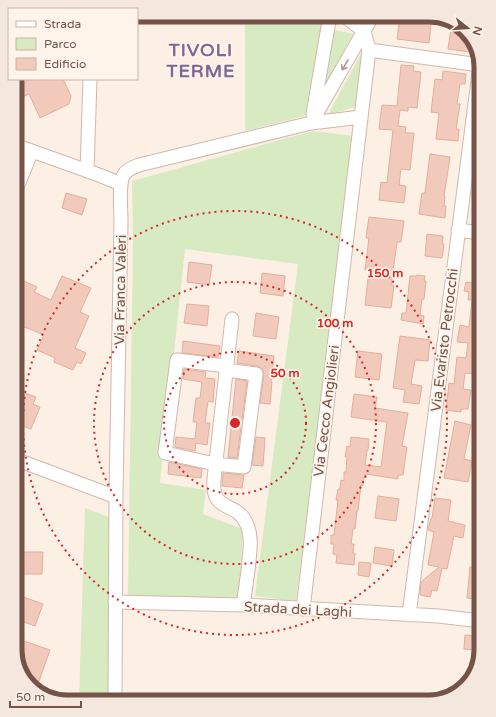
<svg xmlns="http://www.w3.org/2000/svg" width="496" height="717" viewBox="0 0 496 717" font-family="'Varela Round',sans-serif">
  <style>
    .green { fill: #d8eac2 }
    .building { fill: #f2cabb; stroke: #e4ae9c }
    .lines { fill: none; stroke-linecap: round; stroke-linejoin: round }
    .minor-casing { stroke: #d0b8ad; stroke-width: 15 }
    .minor { stroke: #fff; stroke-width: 13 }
    .oneway { stroke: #ac9892 }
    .ring { fill: none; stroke: #d62828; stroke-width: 2; stroke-dasharray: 2 4 }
    .labels { text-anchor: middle; stroke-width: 3.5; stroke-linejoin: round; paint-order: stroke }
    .street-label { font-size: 14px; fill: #755349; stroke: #fff4ea }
    .district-label { font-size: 18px; font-weight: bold; letter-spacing: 1px; fill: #806598; stroke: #fff4ea }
    .rim { fill: none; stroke: #755349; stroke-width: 5 }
    .centre { fill: #d62828; stroke: #fff4ea; stroke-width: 2 }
    .ring-label { font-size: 12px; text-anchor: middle; font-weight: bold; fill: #d62828; stroke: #fff4ea; stroke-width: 3.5; stroke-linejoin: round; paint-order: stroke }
  </style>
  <rect width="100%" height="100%" fill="#fcefe4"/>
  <path class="green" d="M245 15H319L323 16 305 116 245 131Z
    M334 30 353 34 322 92Z
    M363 50 355 107 328 115Z
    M313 131 354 136 296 601 255 596 298 264 185 249 160 483 206 490 203 514 243 529 239 599 128 595 133 242 132 181Z
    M85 508 111 518 108 702H79Z"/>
  <path class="building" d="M400 15H432L429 43 397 39Z
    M452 21 455 22 472 39 470 52 448 49Z
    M401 65 414 66 413 71 421 72 417 108 408 107V111L400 110 398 126 406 127 405 133H414L410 170 401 169 399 185 406 186 404 203 379 200 381 182 387 183 393 130 379 129 382 105 397 106Z
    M443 71 466 74 465 84H460L457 104H460L456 129H459L458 141 436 139 439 113 431 112 435 79 442 80Z
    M15 79H63L71 96 69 104 40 118 29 94 15 100Z
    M430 154 450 157 444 196H445L444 206H446L445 218 419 214 422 193H425Z
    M66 193 87 199 82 215 62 208Z
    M369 217 404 221 401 242H397L391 285H394L391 308 365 305 369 270H365L369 238H366Z
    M427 234 443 236 442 244H444L442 258 425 256Z
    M189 262 212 265 209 285 187 282Z
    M476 269H481V317L475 354 480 355 478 374 465 373 463 389 471 390 468 409H461V412L446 410 449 383 454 384 457 357 466 358 468 343 457 342 460 325 469 327 472 300H468L469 292 464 291 466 282 474 283Z
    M262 273 285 276 283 296 260 293Z
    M417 275 425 276 424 281H426L424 299H422L420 315 424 316 423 324 401 320 402 313H406L410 276H416Z
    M62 276 91 288 80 312 89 316 75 348 86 353 81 364 77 362 73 370 54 362 55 358 37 350 44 335 22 326 24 320 15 316V277L37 287 34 292 51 300Z
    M187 304 209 306 207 326 184 323Z
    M256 313 279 317 276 339 253 336Z
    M400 336 430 340 428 361 415 360 411 384 422 386 419 404 403 402 405 390 393 388Z
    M183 341 220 346 218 357 182 353Z
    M239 351 274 356 271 382H272L270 404 260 403 264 375 263 371 261 368 257 366 237 363Z
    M358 351 382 354 379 380 355 377Z
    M184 369 206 372 205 378 215 379 213 402 208 401 205 423H210L207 445 196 443 195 451 175 447 176 437 195 439 197 422H193L196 398H200L202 382 183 379Z
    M236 379 247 381 237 458 228 457Z
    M19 391 36 397 33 404 40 407 31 429 15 423V402Z
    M354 394 377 397 375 408 408 413 402 446 407 447 403 475H398V479L366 474V477H364L363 486 361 485 358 511H357L355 529H353L351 544H354L353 553H355L354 565 336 563 337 555 333 554 334 544H331V535H334L338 500H336L338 489H340L341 480 344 481V472H346L347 457H345L347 446 350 447 351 437 369 439 368 450H367L365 465 381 467 387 422 351 417Z
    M455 421 471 425 464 459 472 461 468 482 444 478Z
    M256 437 265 438 263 466 252 465Z
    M169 462 202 469 201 478 168 474Z
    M223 473 244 475 242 488 222 486Z
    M378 496 399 499 396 521 375 518Z
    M435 498 451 500 448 521 465 525 463 538 454 536 447 569 442 568 437 591 432 590 430 597 420 595 421 582 439 567 428 565 434 532 428 530 431 518H432Z
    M375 547 394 550 392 566 373 563Z
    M21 552H43L42 574H15V559H21Z
    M359 562 371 563 369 577 358 575Z
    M470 567 481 568V600L467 598Z
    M15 594 43 604 35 626 15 619Z
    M465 635 476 636 475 650 464 649Z
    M15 638 50 650 39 681 22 675 15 650Z"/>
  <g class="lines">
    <g class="minor-casing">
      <path id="minor" d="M369 50 480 65
        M313 114 330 15
        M311 123 373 15
        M15 145 99 175 121 184
        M87 171 90 79
        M15 192 32 151
        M458 230 481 233
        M232 319 214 479C211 515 237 499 247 525 253 539 249 556 248 571 246 583 245 594 243 605
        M226 370 256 374 244 467 215 464 165 453 177 360 226 366
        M15 459 116 497
        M115 602 243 605 438 616 481 621
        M303 609 369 50 364 31 343 15
        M409 615 480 65
        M115 702 116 493 121 221C121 210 118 180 125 173 128 169 134 167 139 165L311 123 361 117"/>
    </g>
    <use href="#minor" class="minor"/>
  </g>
  <defs><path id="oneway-shaft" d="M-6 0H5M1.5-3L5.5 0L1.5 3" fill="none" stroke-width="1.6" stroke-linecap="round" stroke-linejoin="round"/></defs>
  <use class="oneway" href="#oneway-shaft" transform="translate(345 65) rotate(120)"/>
  <g class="ring">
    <circle cx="235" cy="423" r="71"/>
    <circle cx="235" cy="423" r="141"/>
    <circle cx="235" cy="423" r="212"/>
  </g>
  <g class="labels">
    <g class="street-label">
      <text transform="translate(120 290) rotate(-89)" y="5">Via Franca Valeri</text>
      <text transform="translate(444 340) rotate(-83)" y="5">Via Evaristo Petrocchi</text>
      <text transform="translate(326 411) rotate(-83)" y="5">Via Cecco Angiolieri</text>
      <text transform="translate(298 609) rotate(3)" y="5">Strada dei Laghi</text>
    </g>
    <g class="district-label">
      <text x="201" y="56">TIVOLI<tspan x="201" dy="21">TERME</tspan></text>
    </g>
  </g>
  <path d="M0 0H496V717H0ZM67 22H429A45 45 0 0 1 474 67V650A45 45 0 0 1 429 695H67A45 45 0 0 1 22 650V67A45 45 0 0 1 67 22Z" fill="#f4e7dd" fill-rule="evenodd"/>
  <path class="rim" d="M67 22H429A45 45 0 0 1 474 67V650A45 45 0 0 1 429 695H67A45 45 0 0 1 22 650V67A45 45 0 0 1 67 22Z"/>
  <circle cx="235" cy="423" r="6" class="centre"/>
  <g class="ring-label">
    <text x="385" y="277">150 m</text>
    <text x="335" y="327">100 m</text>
    <text x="285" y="377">50 m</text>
  </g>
  <rect x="8" y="8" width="130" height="72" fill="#fff4ea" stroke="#c8b4aa"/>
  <rect x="16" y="21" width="20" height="6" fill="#ffffff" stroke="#c8b4aa"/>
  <text x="44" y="28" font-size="12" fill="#755349">Strada</text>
  <rect x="16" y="38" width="20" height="12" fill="#d8eac2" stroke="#c8b4aa"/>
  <text x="44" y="48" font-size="12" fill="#755349">Parco</text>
  <rect x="16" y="58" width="20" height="12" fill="#f2cabb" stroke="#c8b4aa"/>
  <text x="44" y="68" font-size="12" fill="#755349">Edificio</text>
  <g transform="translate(468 28) rotate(107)" stroke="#fff4ea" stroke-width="3" paint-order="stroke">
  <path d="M0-3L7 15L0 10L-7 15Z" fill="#755349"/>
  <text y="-6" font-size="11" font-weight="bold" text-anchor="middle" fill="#755349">N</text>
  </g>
  <path d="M10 701v6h71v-6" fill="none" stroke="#755349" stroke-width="2"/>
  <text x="16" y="701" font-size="12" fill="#755349" stroke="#fff4ea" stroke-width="3" paint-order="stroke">50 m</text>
</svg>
